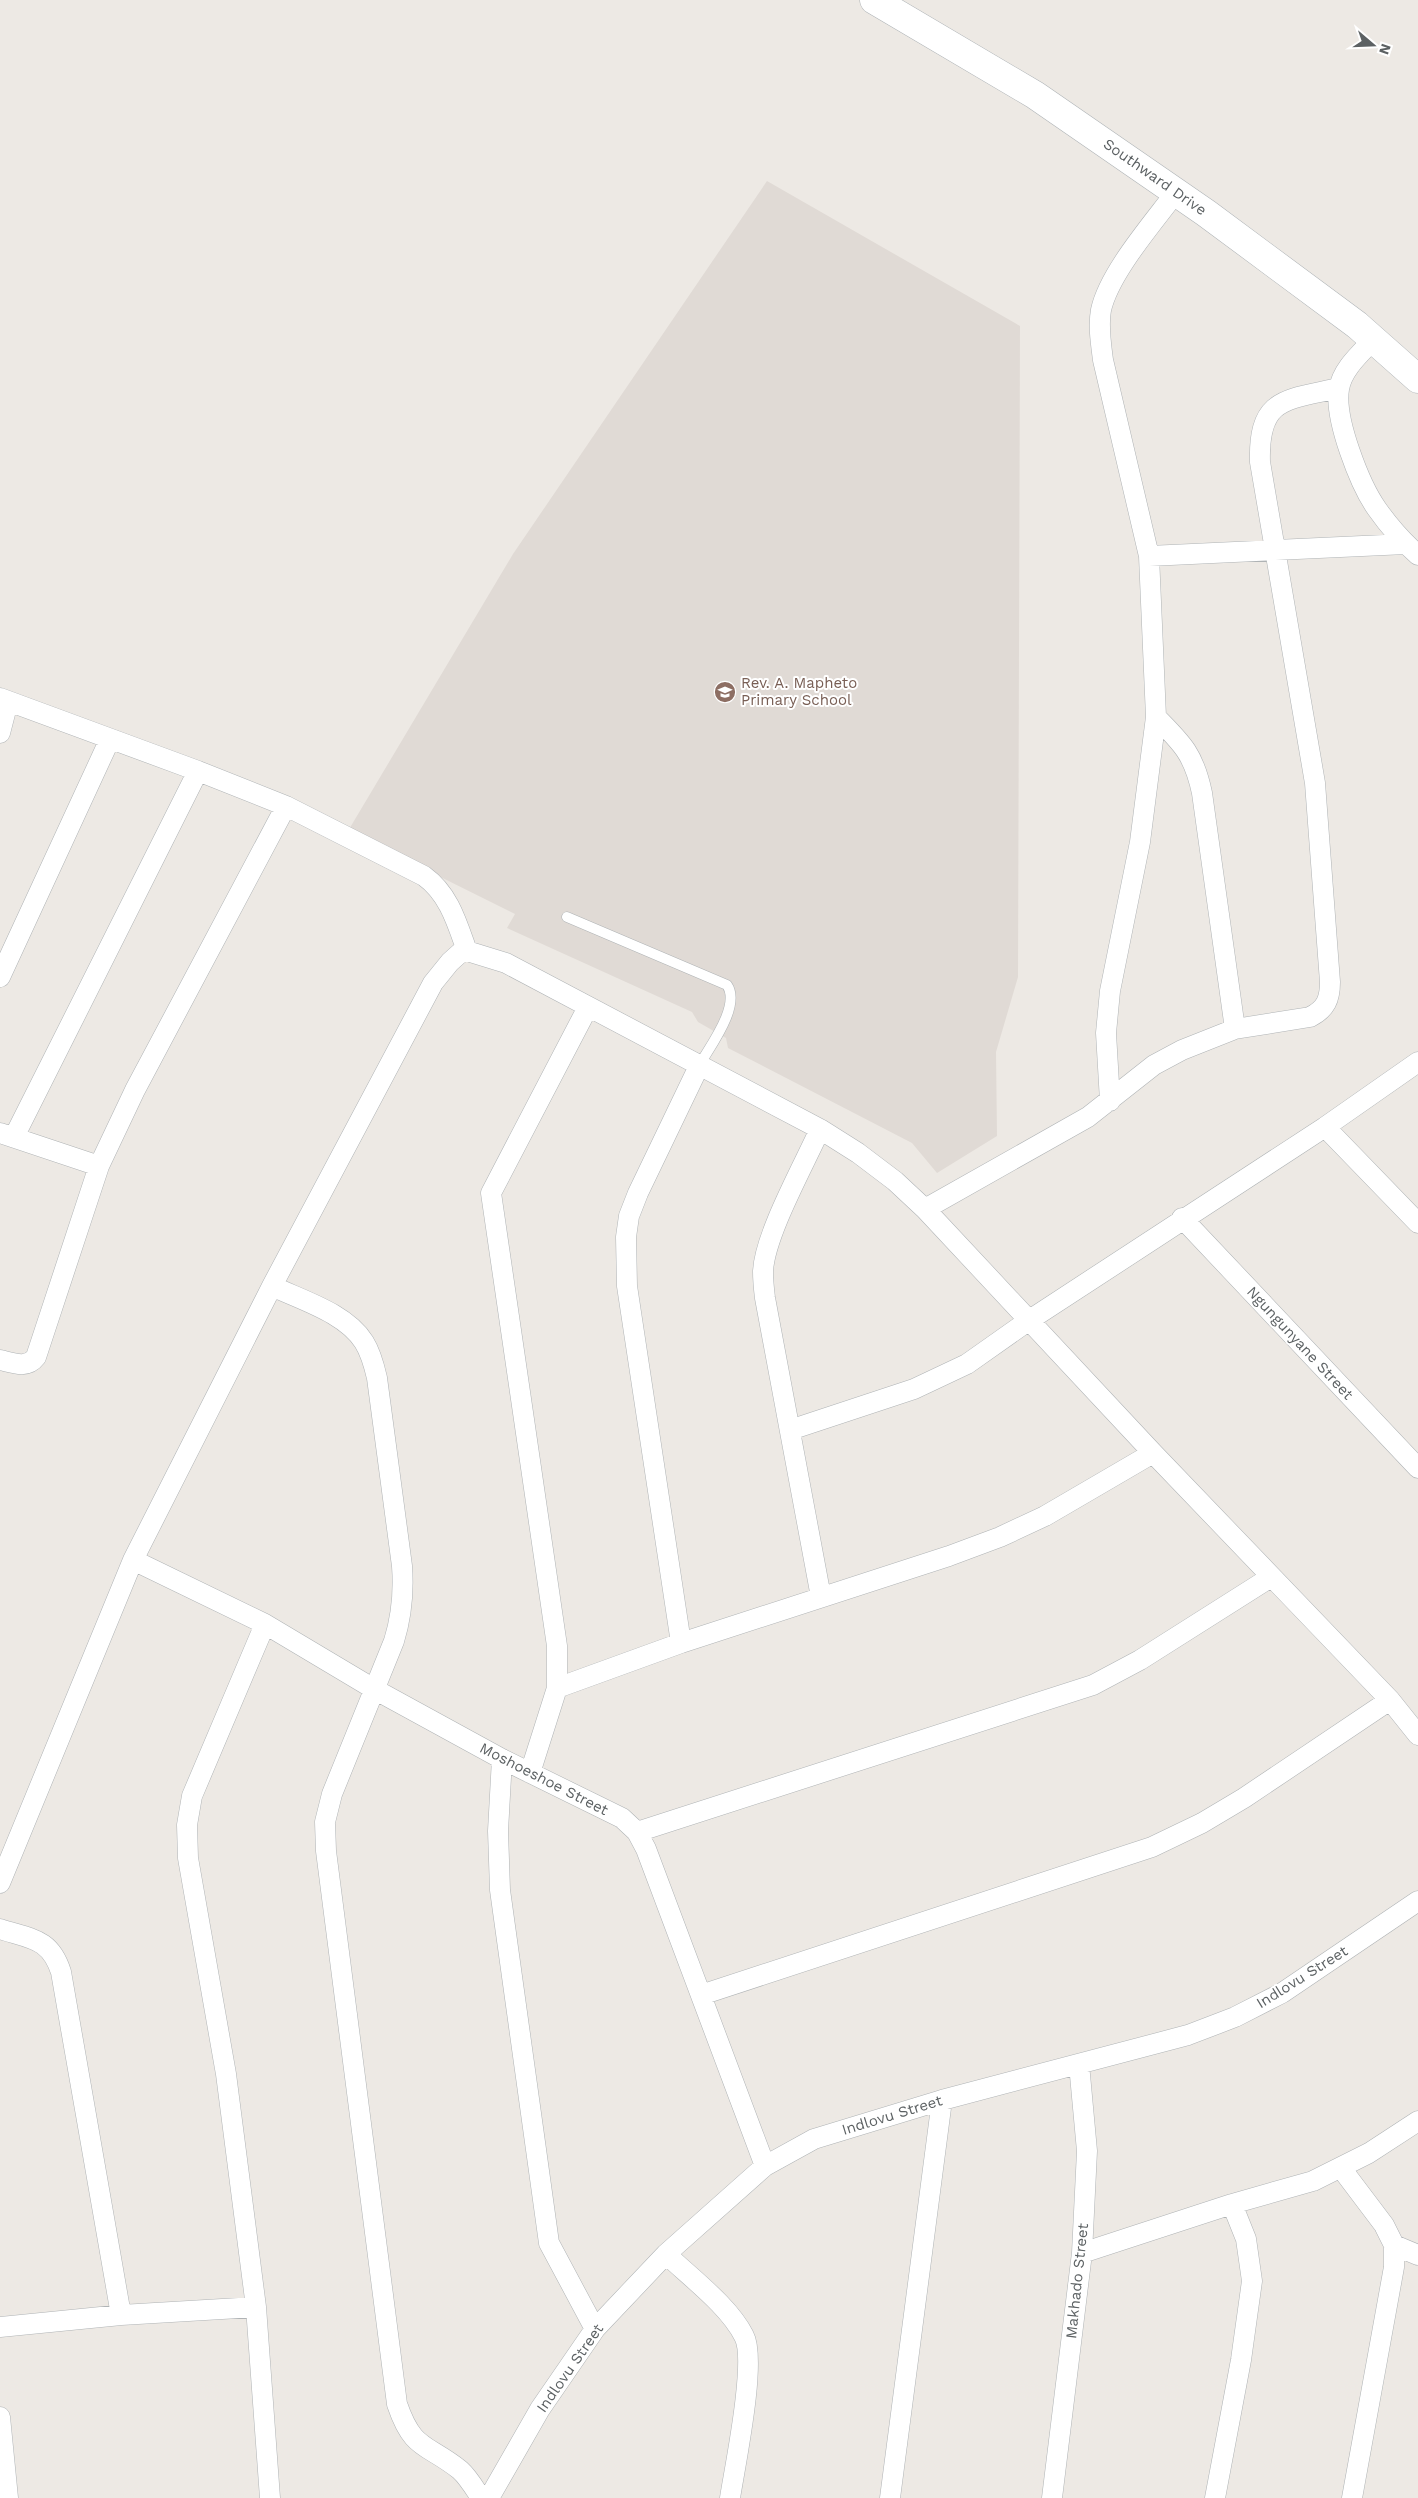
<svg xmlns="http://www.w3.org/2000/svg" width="1418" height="2498" viewBox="0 0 1418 2498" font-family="'Work Sans',sans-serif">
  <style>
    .education { fill: #e0dad5 }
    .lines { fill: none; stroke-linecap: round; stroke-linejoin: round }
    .lane-casing { stroke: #afb3b5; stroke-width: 11 }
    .street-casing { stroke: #afb3b5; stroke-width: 21 }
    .secondary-casing { stroke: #aeb3b6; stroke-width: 29 }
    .lane { stroke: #fff; stroke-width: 10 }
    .street { stroke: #fff; stroke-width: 20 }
    .secondary { stroke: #fff; stroke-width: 28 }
    .labels { text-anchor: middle; stroke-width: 4; stroke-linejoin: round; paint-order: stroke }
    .street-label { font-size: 15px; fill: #5c6163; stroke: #fff }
    .education-label { font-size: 15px; fill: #785e54; stroke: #fff; text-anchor: start }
  </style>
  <rect width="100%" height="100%" fill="#ede9e4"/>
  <path class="education" d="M767 181 1020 326 1018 977 996 1052 997 1136 937 1173 912 1143 728 1048 726 1038 698 1022 692 1012 507 928 515 914 348 831 513 554Z"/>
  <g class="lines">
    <g class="lane-casing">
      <path id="lane" d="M567 917 727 985C741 1005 711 1045 700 1064"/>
    </g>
    <g class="street-casing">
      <path id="street" d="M1374 339C1361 353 1342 369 1339 389 1334 419 1360 485 1377 509 1389 526 1403 542 1418 555
        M1149 556 1406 544
        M0 698 198 771 286 806 424 876C449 894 457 923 467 951
        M1156 717C1183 744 1194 755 1202 793L1235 1029
        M0 733 8 702
        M0 977 110 739
        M1110 1101 1106 1033 1110 991 1140 842 1156 717 1149 556 1103 360C1101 344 1098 326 1101 310 1109 273 1153 223 1176 192
        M1325 1127 1418 1223
        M820 1129C804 1165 765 1234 763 1271 763 1280 764 1290 765 1298L821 1597
        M0 1133 99 1166
        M14 1137 198 771
        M925 1209 1088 1117 1154 1065 1182 1050 1235 1029 1310 1017C1326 1009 1330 999 1330 982L1315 783 1260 462C1258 397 1286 400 1339 388
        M1182 1218 1418 1468
        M272 1286C301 1300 346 1313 364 1342 371 1353 374 1365 377 1378L402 1566C404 1593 402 1615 394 1641L332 1794 325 1822 326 1851 397 2404C413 2451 426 2443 460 2470 468 2477 475 2489 481 2498
        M0 1360C13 1363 27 1369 36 1357L99 1166 135 1090 286 806
        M790 1430 914 1389 967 1364 1028 1321 1325 1127 1418 1062
        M133 1560 265 1624 374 1689 502 1759 622 1818 637 1832 646 1849 765 2166
        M265 1624 192 1796 187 1825 188 1858 226 2074 256 2307 270 2498
        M681 1643 627 1286 626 1237 629 1216 638 1193 700 1064
        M557 1688 681 1643 949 1556 1000 1537 1045 1516 1153 1453
        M502 1759 498 1831 500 1890 549 2243 595 2329
        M530 1773 557 1688V1646L491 1193 588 1007
        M637 1832 1093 1685 1140 1660 1271 1577
        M0 1883 133 1560 272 1286 433 983 450 962 460 953 467 951 506 963 820 1129 858 1153 895 1181 925 1209 1153 1453 1390 1700 1418 1735
        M0 1929C31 1939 50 1938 61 1972L121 2315
        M701 1995 1152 1847 1202 1823 1244 1798 1390 1700
        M1341 2168 1384 2225 1394 2245 1418 2255
        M1082 2253 1232 2204 1313 2181 1369 2153 1418 2121
        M666 2254C691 2278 729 2306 744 2336 757 2360 735 2466 730 2498
        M0 2327 121 2315 256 2307
        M0 2417 8 2498
        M489 2498 540 2409 595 2329 666 2254 765 2166 814 2139 942 2100 1188 2035 1235 2017 1282 1993 1418 1901
        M890 2498 942 2100
        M1052 2498 1082 2253 1087 2151 1079 2064
        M1215 2498 1241 2360 1252 2281 1246 2239 1232 2204
        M1352 2498 1394 2267V2245"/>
    </g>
    <g class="secondary-casing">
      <path id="secondary" d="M874 0 1035 95 1206 213 1357 325 1418 379"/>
    </g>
    <use href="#lane" class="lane"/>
    <use href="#street" class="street"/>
    <use href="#secondary" class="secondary"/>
  </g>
  <defs>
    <g id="school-disc" transform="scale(1.125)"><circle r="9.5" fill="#8d6e63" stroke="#fff"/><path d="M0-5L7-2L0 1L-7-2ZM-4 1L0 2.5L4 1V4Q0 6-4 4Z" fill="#fff"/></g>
  </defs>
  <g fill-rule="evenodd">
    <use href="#school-disc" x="725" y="692"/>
  </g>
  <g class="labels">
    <g class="street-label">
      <text transform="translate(1155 177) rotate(35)" y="5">Southward Drive</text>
      <text transform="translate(1300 1343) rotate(47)" y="5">Ngungunyane Street</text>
      <text transform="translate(544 1779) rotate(27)" y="5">Moshoeshoe Street</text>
      <text transform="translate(1302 1977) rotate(-32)" y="5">Indlovu Street</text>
      <text transform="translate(892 2115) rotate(-17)" y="5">Indlovu Street</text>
      <text transform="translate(1077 2281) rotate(-84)" y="5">Makhado Street</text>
      <text transform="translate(570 2368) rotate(-55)" y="5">Indlovu Street</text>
    </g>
    <g class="education-label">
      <text x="741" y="688">Rev. A. Mapheto<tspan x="741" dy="17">Primary School</tspan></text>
    </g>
  </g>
  <g transform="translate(1373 45) rotate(109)" stroke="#ffffff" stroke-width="4" paint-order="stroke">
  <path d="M0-4L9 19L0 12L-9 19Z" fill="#5c6163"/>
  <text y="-8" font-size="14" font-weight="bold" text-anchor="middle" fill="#5c6163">N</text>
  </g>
</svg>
